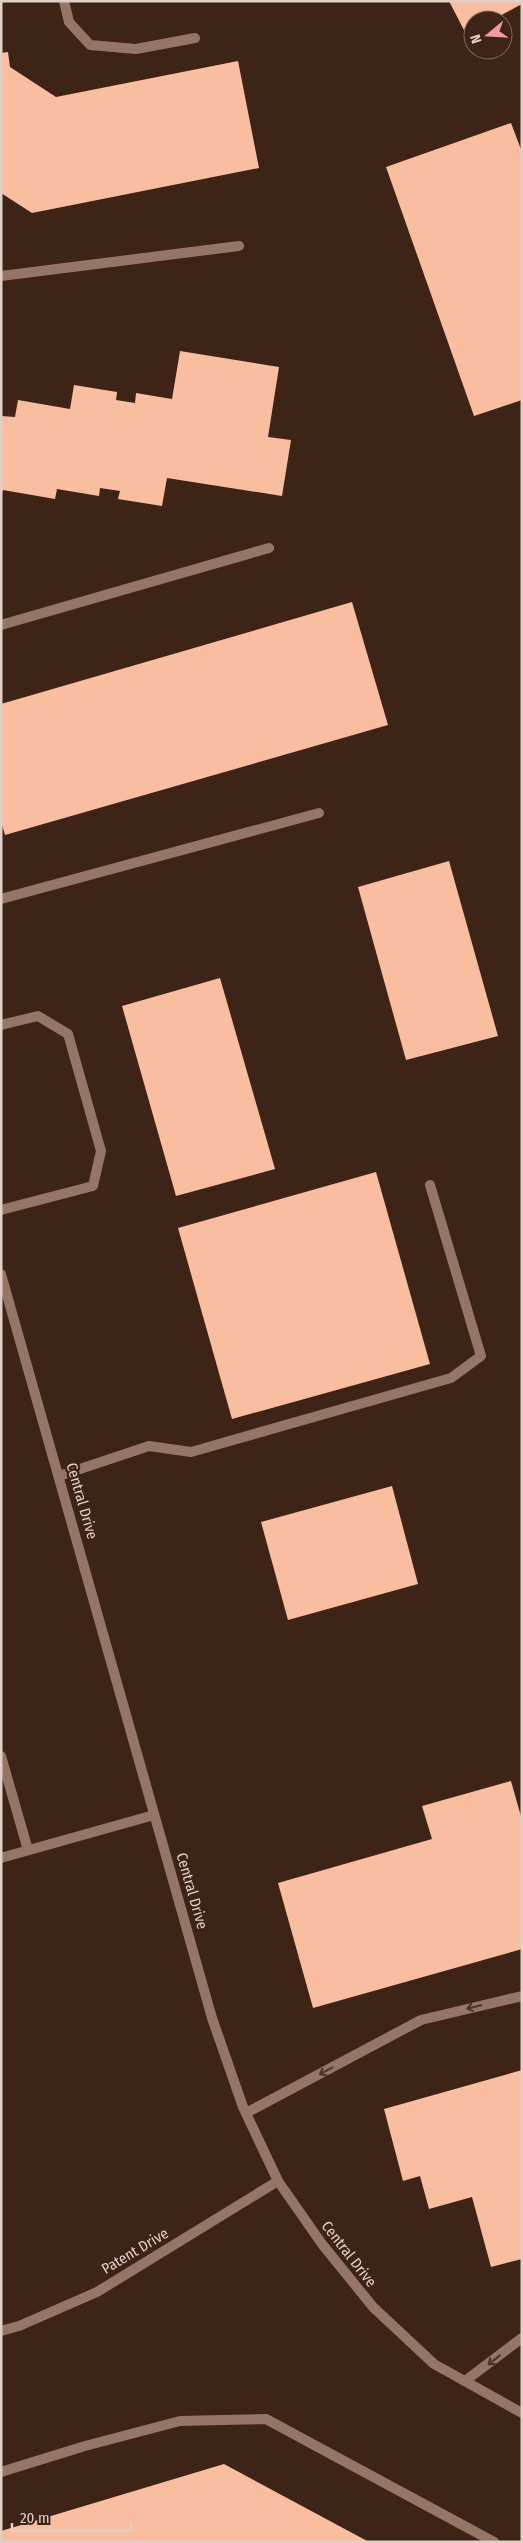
<svg xmlns="http://www.w3.org/2000/svg" width="523" height="2543" viewBox="0 0 523 2543" font-family="'Fira Sans Condensed',sans-serif">
  <style>
    .building { fill: #f9bda0 }
    .lines { fill: none; stroke-linecap: round; stroke-linejoin: round }
    .service { stroke: #947566; stroke-width: 10 }
    .minor { stroke: #947566; stroke-width: 10 }
    .tertiary { stroke: #947566; stroke-width: 10 }
    .oneway { stroke: #4e3427 }
    .labels { text-anchor: middle; stroke-width: 5; stroke-linejoin: round; paint-order: stroke }
    .street-label { font-size: 15px; fill: #e1d0c8; stroke: #3d2417 }
  </style>
  <rect width="100%" height="100%" fill="#3d2417"/>
  <path class="building" d="M449 1H522V4L492 20H473V30L466 34Z
    M8 52 10 67 56 97 238 61 259 168 32 213 1 193V53Z
    M511 123 522 152V400L474 416 386 167Z
    M180 351 279 367 268 437 291 440 282 496 167 478 162 506 118 499 120 491 100 488 99 496 57 489 55 499 3 490 1 496V416L15 417 18 400 70 409 74 385 117 392 116 400 135 403 136 393 172 399Z
    M352 602 388 725 5 835 1 822V704Z
    M449 861 498 1036 406 1060 358 887Z
    M220 978 275 1169 176 1196 122 1006Z
    M376 1172 430 1364 232 1419 178 1228Z
    M392 1486 418 1584 288 1620 261 1522Z
    M511 1781 522 1820V1949L313 2008 278 1883 432 1839 422 1806Z
    M522 2070V2259L491 2267 472 2197 429 2209 420 2176 403 2181 384 2109Z
    M224 2464 369 2542H1V2531Z"/>
  <g class="lines">
    <path class="service" d="M64 1 69 22 90 45 136 49 195 38
      M1 276 239 246
      M1 625 269 548
      M1 899 319 813
      M1 1025 38 1016 68 1034 101 1151 93 1186 1 1210
      M59 1476 149 1446 191 1452 451 1378 481 1356 430 1185
      M1 1756 28 1850
      M1 1858 154 1815
      M246 2113 421 2020 522 1996
      M465 2381 522 2338
      M1 2472 85 2446 180 2421 266 2419 494 2542"/>
    <path class="minor" d="M1 2331 19 2326 97 2292 278 2181"/>
    <path class="tertiary" d="M1 1274 212 2018 243 2107 278 2181 322 2244 373 2307 434 2364 522 2413"/>
  </g>
  <defs><path id="oneway-shaft" d="M-6 0H5M1.5-3L5.5 0L1.5 3" fill="none" stroke-width="1.6" stroke-linecap="round" stroke-linejoin="round" transform="scale(1.25)"/></defs>
  <g class="oneway">
    <use href="#oneway-shaft" transform="translate(474 2007) rotate(166)"/>
    <use href="#oneway-shaft" transform="translate(326 2071) rotate(152)"/>
    <use href="#oneway-shaft" transform="translate(494 2360) rotate(142)"/>
  </g>
  <g class="labels">
    <g class="street-label">
      <text transform="translate(82 1501) rotate(74)" y="5">Central Drive</text>
      <text transform="translate(192 1891) rotate(74)" y="5">Central Drive</text>
      <text transform="translate(135 2251) rotate(-31)" y="5">Patent Drive</text>
      <text transform="translate(349 2254) rotate(52)" y="5">Central Drive</text>
    </g>
  </g>
  <rect width="523" height="2543" fill="none" stroke="#e1d0c8" stroke-width="5"/>
  <g transform="translate(488 35) rotate(252)"><circle r="24" fill="#3d2417" stroke="#7f695e"/>
  <path d="M0-4L9 19L0 12L-9 19Z" fill="#f49aa5"/>
  <text y="-8" font-size="14" font-weight="bold" text-anchor="middle" fill="#e1d0c8">N</text>
  </g>
  <path d="M12 2523v8h119v-8" fill="none" stroke="#e1d0c8" stroke-width="2.5"/>
  <text x="20" y="2523" font-size="15" fill="#e1d0c8" stroke="#3d2417" stroke-width="4" paint-order="stroke">20 m</text>
</svg>
